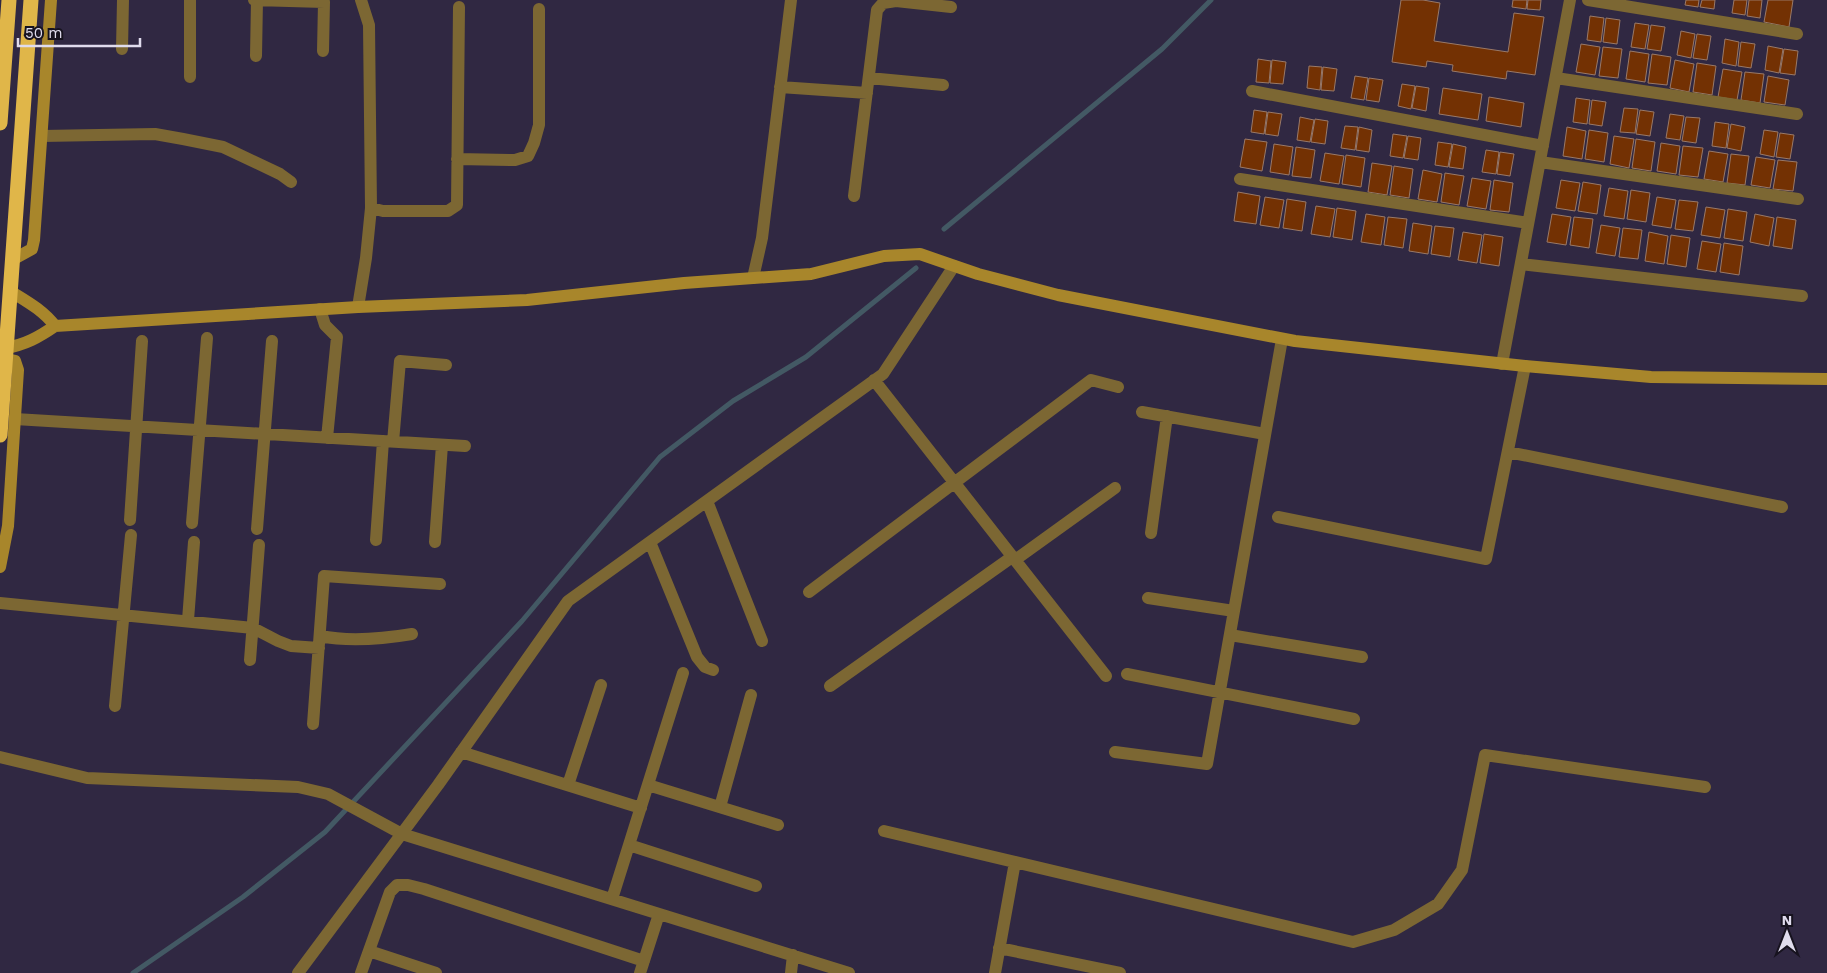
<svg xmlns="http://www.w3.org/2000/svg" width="1827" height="973" viewBox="0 0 1827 973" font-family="'Work Sans',sans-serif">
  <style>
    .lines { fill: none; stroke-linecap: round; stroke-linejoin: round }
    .stream { stroke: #435964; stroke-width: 5 }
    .building { fill: #733103; stroke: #997968 }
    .street { stroke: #7c6733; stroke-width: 12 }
    .secondary { stroke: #a8862b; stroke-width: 12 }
    .highway { stroke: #e0b649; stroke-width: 15 }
  </style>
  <rect width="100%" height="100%" fill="#302842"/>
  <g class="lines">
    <path class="stream" d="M944 229 1162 49 1211 0
      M133 973 243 897 325 832 522 621 660 457 733 401 806 357 916 268"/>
  </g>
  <path class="building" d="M1401 0H1423L1440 3 1434 41 1508 52 1514 13 1544 17 1535 75 1507 71 1506 79 1452 71 1453 65 1427 61 1426 67 1392 62Z
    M1513 0H1527L1526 9 1512 7Z
    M1528 0H1541L1540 10 1527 9Z
    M1686 0H1699L1698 7 1685 5Z
    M1702 0H1715L1714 9 1700 7Z
    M1734 0H1747L1745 15 1732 13Z
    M1749 0H1762L1760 18 1747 16Z
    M1768 0H1793L1789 27 1764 22Z
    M1590 16 1604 18 1601 42 1587 40Z
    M1606 18 1620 20 1617 44 1603 42Z
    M1635 23 1649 25 1645 49 1631 47Z
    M1651 25 1665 27 1661 51 1647 49Z
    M1681 31 1695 34 1691 58 1677 55Z
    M1697 34 1711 36 1707 60 1693 58Z
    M1725 39 1739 42 1736 66 1722 63Z
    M1741 42 1755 44 1751 68 1738 66Z
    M1581 44 1600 47 1595 75 1576 72Z
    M1768 46 1783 49 1779 73 1765 70Z
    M1603 47 1622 49 1618 78 1599 76Z
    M1784 49 1798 51 1795 75 1780 73Z
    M1630 51 1649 54 1645 82 1626 79Z
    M1652 54 1671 57 1667 85 1648 83Z
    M1258 59 1271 61 1269 83 1256 82Z
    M1272 60 1286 62 1283 84 1270 83Z
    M1675 60 1694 64 1689 92 1670 88Z
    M1697 63 1716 66 1712 95 1693 92Z
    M1309 66 1322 67 1320 90 1307 88Z
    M1323 67 1337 69 1334 91 1321 90Z
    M1723 69 1742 72 1737 100 1718 97Z
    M1745 72 1764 74 1760 103 1741 100Z
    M1355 76 1368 78 1364 100 1351 98Z
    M1768 76 1789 80 1785 105 1764 102Z
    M1369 78 1383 80 1379 102 1366 100Z
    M1402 84 1415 86 1411 109 1398 106Z
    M1416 86 1429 88 1426 111 1412 108Z
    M1443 88 1482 94 1478 120 1439 114Z
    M1489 97 1524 103 1521 127 1486 121Z
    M1576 98 1590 100 1587 124 1573 122Z
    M1592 100 1606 102 1602 126 1589 124Z
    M1624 108 1638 109 1635 133 1620 132Z
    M1254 110 1267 112 1264 134 1251 132Z
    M1640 110 1654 112 1650 136 1636 134Z
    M1268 112 1282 114 1278 136 1265 134Z
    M1670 114 1684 116 1680 140 1666 138Z
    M1300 117 1314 120 1310 142 1297 140Z
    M1686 117 1700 118 1696 143 1682 141Z
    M1315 119 1328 121 1325 144 1311 142Z
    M1715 122 1729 124 1726 148 1712 146Z
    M1731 124 1745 127 1741 151 1727 148Z
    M1345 126 1358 127 1355 150 1341 148Z
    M1359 127 1372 130 1369 152 1356 150Z
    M1567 127 1586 131 1582 159 1563 156Z
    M1589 130 1608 133 1604 162 1585 159Z
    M1764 130 1778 132 1774 157 1760 154Z
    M1780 133 1794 135 1790 159 1776 157Z
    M1393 134 1407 136 1403 158 1390 156Z
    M1408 136 1421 138 1418 160 1404 158Z
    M1614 136 1634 139 1629 168 1610 164Z
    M1245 139 1267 142 1262 171 1240 167Z
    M1636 139 1655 142 1651 171 1632 168Z
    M1438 142 1452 144 1448 167 1435 165Z
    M1661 143 1680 146 1676 174 1657 171Z
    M1274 144 1293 147 1289 175 1270 172Z
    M1453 144 1466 147 1463 169 1449 167Z
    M1683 146 1703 148 1698 177 1679 175Z
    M1296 147 1315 150 1311 178 1292 176Z
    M1486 150 1499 152 1496 174 1482 172Z
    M1709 151 1728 154 1723 182 1704 179Z
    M1500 152 1514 154 1510 176 1497 174Z
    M1325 153 1344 156 1339 184 1320 181Z
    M1731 154 1749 156 1745 185 1727 183Z
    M1346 155 1365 158 1361 187 1342 184Z
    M1756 157 1775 160 1770 188 1751 185Z
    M1778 160 1797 162 1793 191 1773 189Z
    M1372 163 1392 166 1387 195 1368 192Z
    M1394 166 1413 169 1409 198 1390 195Z
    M1423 170 1442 174 1437 202 1418 199Z
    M1445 173 1464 176 1459 205 1441 202Z
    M1472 178 1491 181 1486 209 1467 206Z
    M1494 180 1513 183 1509 212 1490 210Z
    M1561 180 1580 183 1575 211 1556 208Z
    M1583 182 1601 185 1597 214 1578 211Z
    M1609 188 1628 191 1624 219 1604 216Z
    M1631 190 1650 193 1646 222 1627 219Z
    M1238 192 1260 196 1256 224 1234 221Z
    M1265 197 1284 200 1279 228 1260 225Z
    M1657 197 1676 200 1671 228 1652 225Z
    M1287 199 1306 202 1302 231 1283 228Z
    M1679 200 1698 202 1693 231 1675 229Z
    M1316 206 1335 209 1330 237 1311 234Z
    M1706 207 1725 210 1720 238 1701 235Z
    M1337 208 1356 211 1352 240 1333 237Z
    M1728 209 1747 212 1743 241 1724 238Z
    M1366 214 1385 217 1381 245 1361 242Z
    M1552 214 1571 217 1566 245 1547 242Z
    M1755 214 1774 218 1769 246 1750 242Z
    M1388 217 1407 219 1403 248 1384 245Z
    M1574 217 1593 219 1589 248 1570 245Z
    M1777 217 1796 220 1792 249 1773 246Z
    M1413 223 1432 226 1428 254 1409 251Z
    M1601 225 1620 228 1615 256 1596 253Z
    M1435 226 1454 228 1450 257 1431 254Z
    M1623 228 1642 230 1638 259 1619 257Z
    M1463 232 1482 235 1477 263 1458 260Z
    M1649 232 1668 236 1664 264 1645 261Z
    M1484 234 1503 237 1499 266 1480 263Z
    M1671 235 1690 238 1686 267 1667 264Z
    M1702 241 1721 244 1716 272 1697 269Z
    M1724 243 1743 246 1739 275 1720 272Z"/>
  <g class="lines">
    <path class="street" d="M190 0V77
      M254 0 324 2 323 51
      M1588 0 1797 34
      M122 49 123 0
      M256 56 257 0
      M869 78 943 85
      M1556 78 1797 114
      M780 87 867 93
      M1252 91 1543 146
      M42 136 155 134 183 139 223 147 280 174 291 182
      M457 159 515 160 528 156 534 143 539 125V9
      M1540 162 1798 199
      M1240 179 1528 223
      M854 196 877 10 883 3 896 1 951 7
      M371 208 383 211H448L457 205 459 7
      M1521 264 1802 296
      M753 278 762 238 791 0
      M358 307 366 258 371 208 369 25 361 0
      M320 309 325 325 337 337 327 438
      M1502 364 1570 0
      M874 380 1106 676
      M1142 412 1265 434
      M15 419 465 446
      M393 442 400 361 446 365
      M1508 452 1782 507
      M707 501 762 641
      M1278 517 1486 559 1525 366
      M130 520 142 341
      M192 523 207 338
      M257 529 272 341
      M1151 533 1167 416
      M376 540 383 441
      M435 542 442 445
      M650 542 697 657 705 667 713 670
      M1015 560 1115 488
      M809 592 1091 380 1118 387
      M1148 598 1234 611
      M0 603 253 628 278 641 291 646 319 648
      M188 620 194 542
      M1230 635 1362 657
      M320 636C350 642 382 639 412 634
      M250 660 259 545
      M1127 674 1354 719
      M830 686 1012 557
      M115 706 131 535
      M313 724 324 576 440 584
      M461 752 641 808
      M1115 752 1207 764 1282 339
      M0 757 87 778 298 787 328 794 402 834 849 973
      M568 785 601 685
      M648 785 778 825
      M720 807 751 695
      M884 831 1353 942 1394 930 1438 904 1462 870 1485 755 1705 787
      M629 845 756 886
      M612 899 683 673
      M999 948 1120 973
      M369 951 436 973
      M298 973 438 785 568 601 883 374 954 266
      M361 973 390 892 397 885H408L424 889 644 961
      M640 973 659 914
      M791 973 793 955
      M995 973 1015 862"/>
    <path class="secondary" d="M12 260 32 249 34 240 51 0
      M10 291C26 301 43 310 55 326
      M5 348C25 345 39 337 55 326L358 307 527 300 684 283 811 274 884 256 920 254 978 274 1058 295 1295 341 1525 366 1651 377 1827 379
      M0 567 8 526 18 370 15 361 5 359"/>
    <path class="highway" d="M0 123 9 0
      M0 435 31 0"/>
  </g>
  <g transform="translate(1787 933)" stroke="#17131f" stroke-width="4" paint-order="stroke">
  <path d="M0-4L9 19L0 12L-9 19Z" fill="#e0dced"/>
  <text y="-8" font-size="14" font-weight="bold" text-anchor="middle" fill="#e0dced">N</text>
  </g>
  <path d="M18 38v8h122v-8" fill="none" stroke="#e0dced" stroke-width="2.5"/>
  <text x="25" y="38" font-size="15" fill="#e0dced" stroke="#17131f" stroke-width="4" paint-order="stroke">50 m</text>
</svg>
